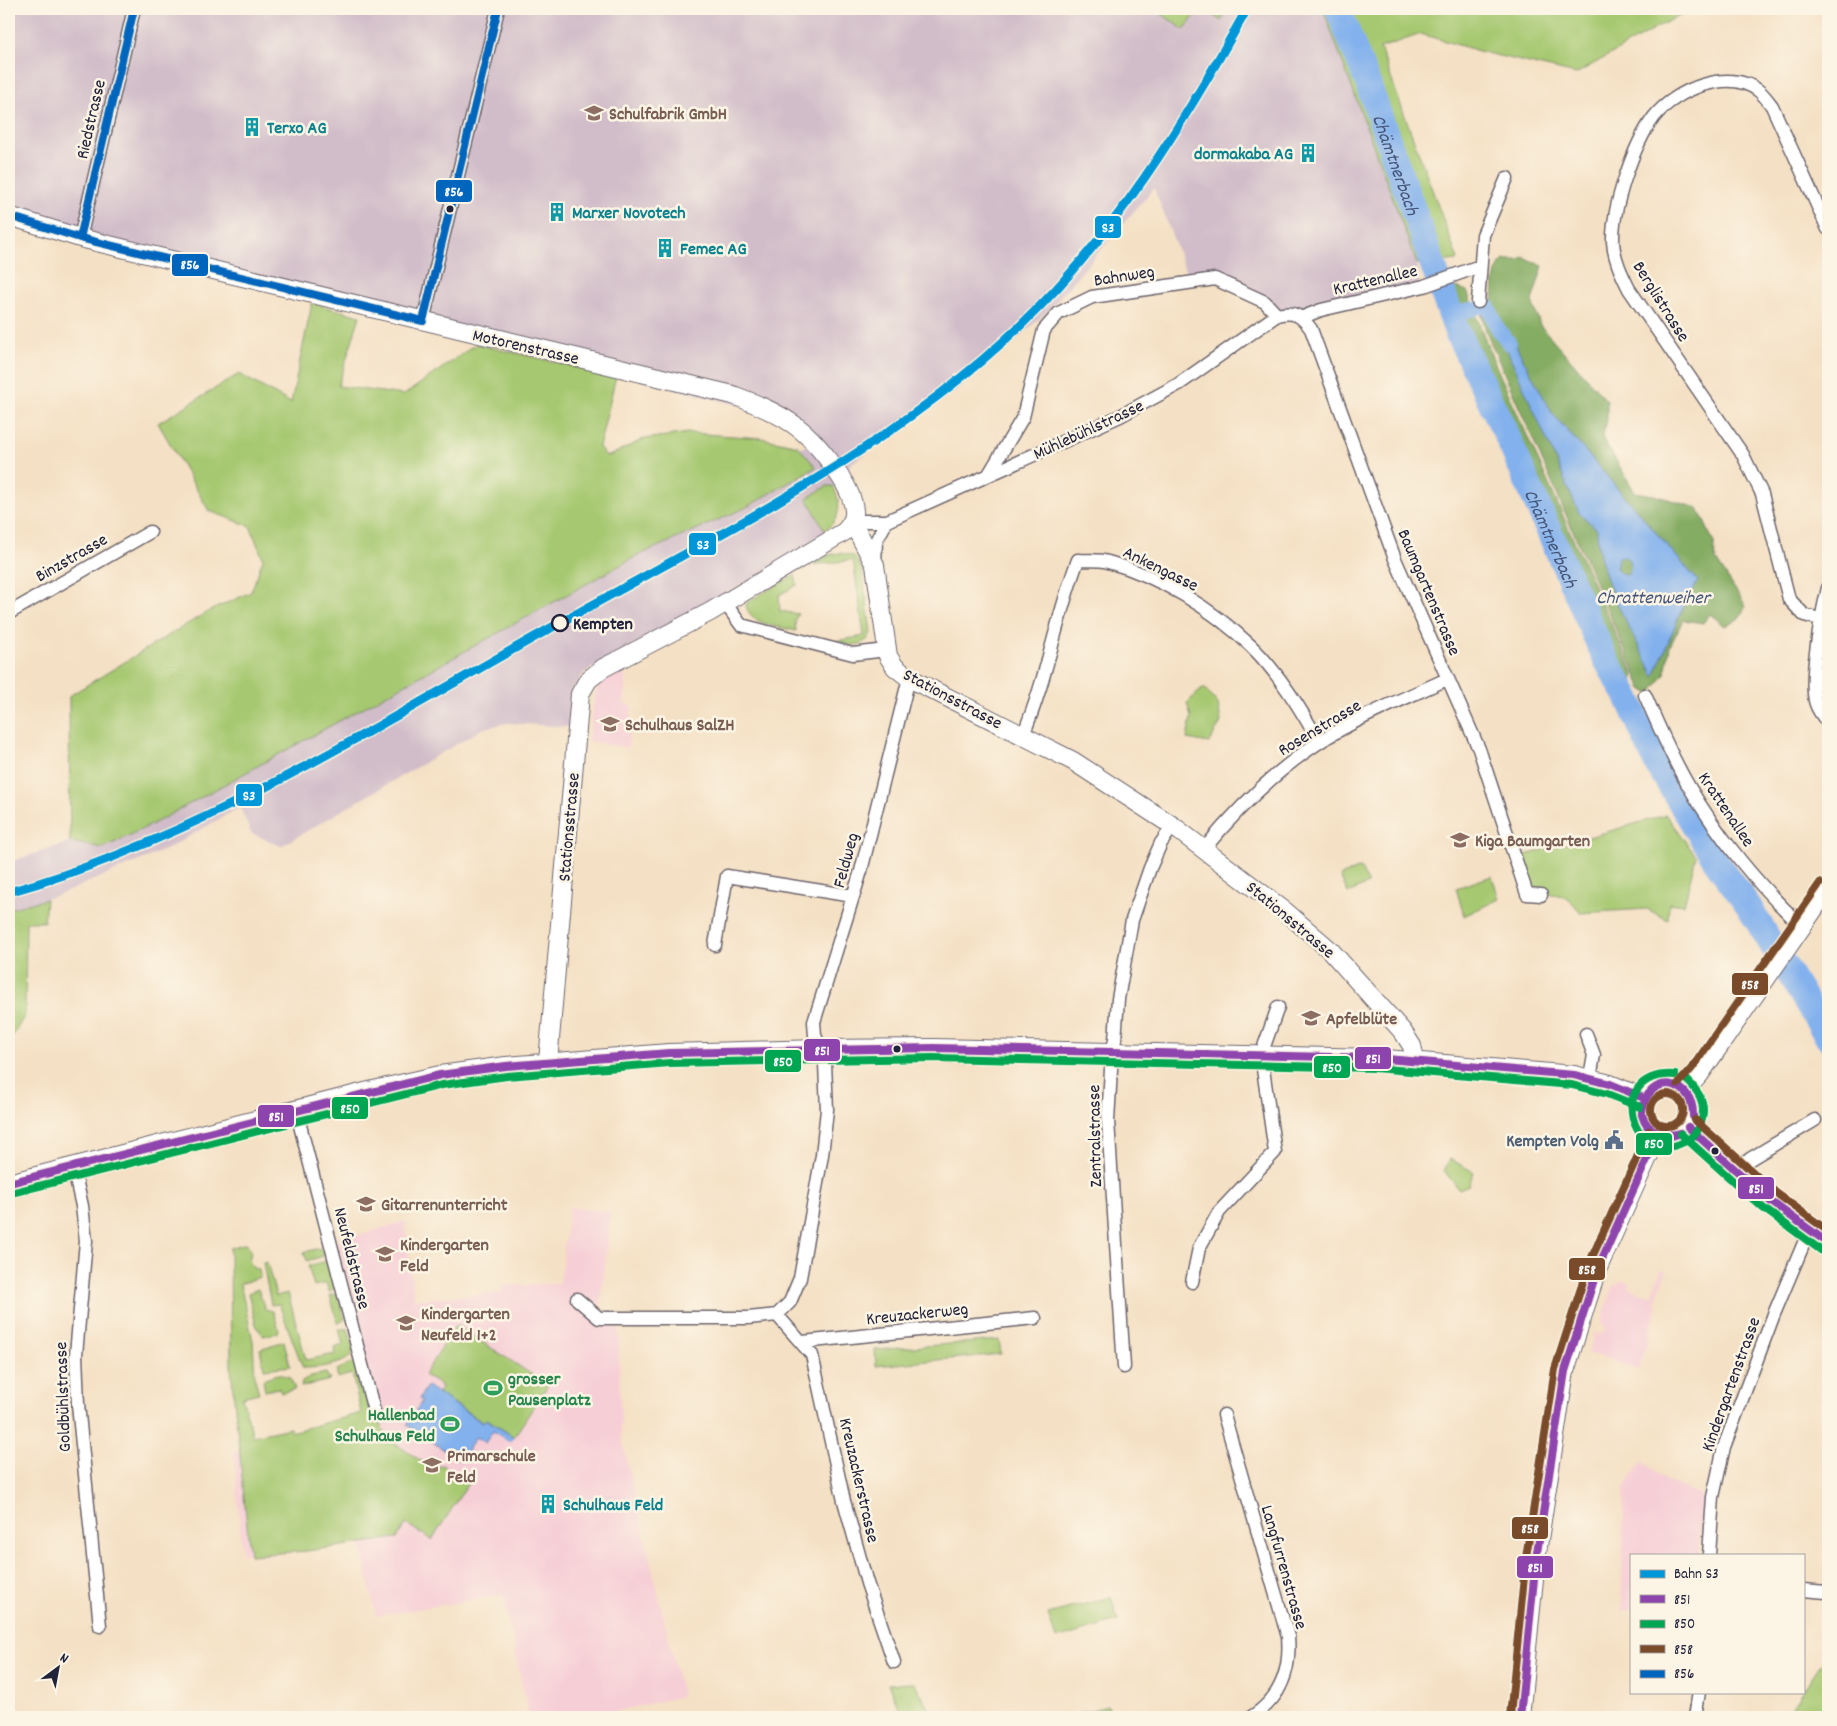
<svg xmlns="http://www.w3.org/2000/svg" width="1837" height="1726" viewBox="0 0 1837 1726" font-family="Dekko,sans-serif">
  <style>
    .built { fill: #f6cfd6 }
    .industrial { fill: #d1bdc9 }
    .green { fill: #a6c870; stroke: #647556 }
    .forest { fill: #84ac62; stroke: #53674e }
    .water { fill: #82b1ed; stroke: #526a94; fill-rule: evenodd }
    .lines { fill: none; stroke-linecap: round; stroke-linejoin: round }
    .canal { stroke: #82b1ed; stroke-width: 15 }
    .river { stroke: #82b1ed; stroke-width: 26 }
    .street-casing { stroke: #6c646b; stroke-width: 15 }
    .secondary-casing { stroke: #6c646b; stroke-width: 20 }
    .street { stroke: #fff; stroke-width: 12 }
    .secondary { stroke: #fff; stroke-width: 18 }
    .bus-1-casing { stroke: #fcf5e5; stroke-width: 11 }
    .bus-2-casing { stroke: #fcf5e5; stroke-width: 11 }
    .bus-3-casing { stroke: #fcf5e5; stroke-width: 11 }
    .bus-4-casing { stroke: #fcf5e5; stroke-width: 11 }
    .bus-1 { stroke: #8e44ad; stroke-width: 8 }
    .bus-2 { stroke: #00a651; stroke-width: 8 }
    .bus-3 { stroke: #7a4b2a; stroke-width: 8 }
    .bus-4 { stroke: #0065bd; stroke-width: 8 }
    .rail-1-casing { stroke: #fcf5e5; stroke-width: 12 }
    .rail-1 { stroke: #0097d8; stroke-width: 9 }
    .bus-dot { fill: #22223b; stroke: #fcf5e5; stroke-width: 2 }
    .stop-dot { fill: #fcf5e5; stroke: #22223b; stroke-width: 2.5 }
    .labels { text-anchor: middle; stroke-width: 5; stroke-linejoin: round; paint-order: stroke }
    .education-label { font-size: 18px; font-weight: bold; fill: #785e54; stroke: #fcf5e5; text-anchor: start }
    .street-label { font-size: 18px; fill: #22223b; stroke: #fcf5e5 }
    .culture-label { font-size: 18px; font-weight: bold; fill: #0d838f; stroke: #fcf5e5; text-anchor: start }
    .stop-label { font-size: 18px; font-weight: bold; fill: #22223b; stroke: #fcf5e5; text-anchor: start }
    .service-label { font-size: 18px; font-weight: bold; fill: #4e5e75; stroke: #fcf5e5; text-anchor: end }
    .leisure-label { font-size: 18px; font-weight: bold; fill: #27864d; stroke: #fcf5e5; text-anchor: start }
    .water-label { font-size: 19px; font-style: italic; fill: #445479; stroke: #fcf5e5 }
    .line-badge { stroke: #fcf5e5; stroke-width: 2 }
    .badge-label { font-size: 14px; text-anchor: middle; font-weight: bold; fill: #fff }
  </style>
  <rect width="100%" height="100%" fill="#fcf5e5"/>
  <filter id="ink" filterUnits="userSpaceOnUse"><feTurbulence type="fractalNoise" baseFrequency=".02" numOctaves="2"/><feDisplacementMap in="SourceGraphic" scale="10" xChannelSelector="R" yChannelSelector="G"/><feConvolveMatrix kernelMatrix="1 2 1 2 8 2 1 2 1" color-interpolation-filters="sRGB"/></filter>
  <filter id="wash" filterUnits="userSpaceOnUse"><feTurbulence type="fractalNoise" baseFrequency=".0096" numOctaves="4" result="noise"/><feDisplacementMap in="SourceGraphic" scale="20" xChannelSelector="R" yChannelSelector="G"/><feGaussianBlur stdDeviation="1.12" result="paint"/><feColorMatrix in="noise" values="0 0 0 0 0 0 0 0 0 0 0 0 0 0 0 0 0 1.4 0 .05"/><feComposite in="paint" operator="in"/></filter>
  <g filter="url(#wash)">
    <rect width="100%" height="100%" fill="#f4e0c4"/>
    <path class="built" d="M623 670 626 685 624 704 632 706 628 748 588 741 595 695 598 687 612 673Z
      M569 1207 611 1212 599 1318H618L621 1436 682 1696 593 1717H529L503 1595 376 1616 361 1544 261 1556 242 1553 234 1451 357 1443 379 1415 331 1244 405 1221 414 1300 503 1292 502 1286 560 1283Z
      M1661 1269 1666 1271 1655 1303 1658 1305 1638 1370 1593 1354H1588L1595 1332 1599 1335 1604 1332 1605 1326 1601 1323 1614 1284 1618 1285 1620 1280 1630 1283 1628 1288 1652 1296Z
      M1643 1462 1667 1481 1702 1495 1700 1555H1631V1610L1621 1611 1624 1487Z"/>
    <path class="industrial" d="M9 9H1155L1184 30 1200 9H1206L1221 21 1227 9H1322L1389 186 1417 264 1420 287 1321 310 1277 315 1215 279 1190 283 1154 188 1048 311 973 378 852 463 830 493 835 511 825 539 585 672 573 688 570 727 508 723 484 728 281 846 251 833 240 807 167 849 61 894 9 910V862L70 842 69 696 207 612 309 637 599 463 644 439 689 433 762 438 802 447 814 442 780 416 9 216Z"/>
    <path class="green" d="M1155 9H1200L1184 30Z
      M1206 9H1227L1221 21Z
      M1323 9H1690L1576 74 1482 52 1421 34 1380 48 1458 260 1417 264Z
      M312 303 360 316 338 386 404 395 476 344 616 376 599 447 607 457 644 439 689 433 762 438 798 446 816 467 745 508 637 556 153 824 103 848 70 842 69 696 207 612 251 592 263 559 250 526 209 511 158 423 239 374 291 403Z
      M827 486H833C842 504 841 518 825 531L807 498Z
      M840 553 854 556 862 569 871 632 868 639 860 644 851 645 836 641 864 636 853 560 813 565 829 555Z
      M795 575 797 585 779 595 780 611 798 614 795 620 796 631C778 626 752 626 746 606L747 602Z
      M1202 689H1205L1218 704 1221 722 1209 743 1187 739 1191 717 1187 703Z
      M1666 815 1696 856 1684 905 1669 903 1668 920 1647 909 1580 913C1566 889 1552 895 1527 894L1515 858Z
      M1361 868 1368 884 1348 893 1340 876Z
      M1492 876 1499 899 1464 916 1456 888Z
      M46 899 44 922H26L25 1015 13 1035H9V909Z
      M1450 1159 1474 1172 1469 1185 1459 1189 1444 1171Z
      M247 1243 251 1253 249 1260 253 1268 259 1269 260 1277 240 1284 253 1341 255 1379 259 1393 242 1397 253 1436 290 1428 291 1432 361 1413 352 1374 337 1378V1370L356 1361 379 1415 385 1437 432 1468 443 1465 469 1482 432 1540 406 1524 397 1538 307 1551 250 1555 231 1369 230 1248Z
      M320 1248 324 1256 307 1261 304 1252Z
      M326 1261 330 1262 336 1288 329 1292 326 1283 314 1286 308 1266Z
      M267 1262 276 1296 288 1293 306 1360 335 1354 334 1348 343 1345 339 1329H348C350 1336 353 1343 353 1349 353 1366 314 1368 303 1368L279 1304 271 1305 263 1263Z
      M258 1289 265 1309 273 1311 279 1330 278 1333 263 1336 256 1325 248 1293Z
      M337 1294 345 1319 338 1324 330 1295Z
      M456 1325 548 1385 514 1437 487 1419 484 1423 438 1393 442 1386 424 1375Z
      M999 1340 1001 1354 876 1366 875 1350Z
      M284 1341 290 1366 264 1369 260 1349Z
      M326 1373 330 1380 301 1387 302 1381 311 1376Z
      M278 1374 290 1377 295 1389 281 1393 279 1388 265 1391 263 1380 265 1378Z
      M1111 1597 1118 1621 1056 1639 1048 1614Z
      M1828 1654V1717H1787L1786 1716Z
      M915 1683 933 1717H903L888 1684Z
      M1107 1706 1111 1717H1066Z"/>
    <path class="forest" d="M1523 257 1543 266 1532 301 1540 325 1607 401V421L1602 437 1635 492 1654 495 1698 508 1714 543 1716 560 1746 606 1738 620 1725 626 1710 614 1703 623 1683 620 1670 646 1665 674 1650 694 1642 689 1487 334 1478 302 1493 301C1494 286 1492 271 1504 260H1520Z
      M1457 287 1467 291 1489 350 1634 675 1627 696C1586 625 1556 548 1523 473 1496 413 1465 355 1443 293Z"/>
    <path class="water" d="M1514 342 1552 413 1698 581 1680 614 1654 676C1634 635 1596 575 1597 529L1579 513 1505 345ZM1623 556 1628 559 1631 566 1628 574H1622L1616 569 1618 558Z
      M427 1386 483 1423 486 1419 514 1437 510 1442 493 1431 485 1443 476 1437 461 1461 407 1425 422 1401 419 1399Z"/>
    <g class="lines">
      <path class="canal" d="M1484 307 1488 306 1498 329 1509 343
        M1451 314 1474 309"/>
      <path class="river" id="s1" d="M1338 9 1367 81 1457 332 1507 436 1605 658 1627 696 1656 762 1719 866 1748 905 1828 1038"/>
    </g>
  </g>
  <g filter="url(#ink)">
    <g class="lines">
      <g class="street-casing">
        <path id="street" d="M80 238 134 9
          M1478 302 1483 235 1507 178
          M1303 317 1321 310 1424 286 1480 266
          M423 321 498 9
          M989 474 1023 417 1044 330 1059 313 1092 297 1215 279 1265 302 1277 315
          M852 521H887L1120 416 1179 384 1277 315C1294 311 1301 315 1311 329L1395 559 1479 749 1527 894 1541 895
          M875 563 876 541 887 521
          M1828 588C1822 612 1808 681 1816 704 1818 710 1824 718 1828 723
          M725 603 741 625 853 654 886 650
          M9 613 150 532
          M1820 619 1804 615 1789 599 1762 494 1743 455 1629 289C1622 275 1614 259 1613 242 1612 208 1633 145 1654 117 1675 90 1729 67 1759 91 1764 95 1768 101 1772 106L1828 229
          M1645 695C1658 725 1671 756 1688 785 1717 835 1759 887 1802 926
          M1023 735C1047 679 1056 617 1078 560 1087 561 1099 559 1108 562 1160 576 1212 609 1251 646 1279 673 1301 709 1319 742
          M1204 849C1238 808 1274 772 1318 743 1358 717 1404 699 1447 679
          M715 945 727 876 853 896
          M1586 1034 1594 1055 1590 1078
          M296 1110 375 1415
          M73 1166 82 1206 86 1241 76 1355 78 1404 100 1626
          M1737 1170 1750 1159 1815 1120
          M1192 1282 1199 1248 1219 1212 1275 1152 1261 1055 1278 1007
          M577 1299 599 1318H748L777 1315 790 1302 800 1278 822 1155 827 1110 825 1063 815 1035 814 1022 861 871 909 678
          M777 1315 812 1355 844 1501 867 1583 894 1662
          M803 1342 1035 1318
          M1124 1367 1108 1121 1112 1052 1115 1040 1118 999 1132 920 1150 868 1161 843 1173 826
          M1224 1415 1288 1637C1291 1671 1280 1699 1251 1717
          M1709 1555 1713 1497 1724 1447 1774 1314 1809 1231
          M1803 1590 1826 1592
          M1695 1717 1699 1692"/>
      </g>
      <g class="secondary-casing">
        <path id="secondary" d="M9 216 80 238 733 395C754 403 774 411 793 424 814 438 853 485 854 511 855 519 850 526 844 532L710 612 603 668 588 680 580 694 548 1062
          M852 521 875 565 888 656 895 667 909 678 1073 761 1173 826 1286 912 1330 950 1403 1032 1412 1046 1415 1060
          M1641 1110a26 26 0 1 1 52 0a26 26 0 1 1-52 0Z
          M1685 1091 1700 1074 1828 889
          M1688 1127 1770 1201 1828 1243
          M9 1183 369 1091 440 1075 506 1066 669 1053 820 1049 933 1048 1375 1058 1574 1075 1610 1084 1644 1098
          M1520 1717 1536 1559 1565 1371 1597 1270 1658 1135"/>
      </g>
      <use href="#street" class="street"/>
      <use href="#secondary" class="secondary"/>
      <g class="bus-1-casing">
        <path id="bus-1" d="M1642 1112C1647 1071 1694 1078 1693 1116
          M1642 1115C1648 1132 1663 1138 1680 1133
          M1642 1115C1647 1133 1663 1142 1680 1133
          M1688 1127 1770 1201 1828 1243
          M9 1183 440 1075 506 1066 669 1053 933 1048 1375 1058 1574 1075 1610 1084 1644 1098
          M1520 1717 1536 1559 1565 1371 1597 1270 1658 1135"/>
      </g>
      <g class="bus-2-casing">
        <path id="bus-2" d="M1675 1075C1604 1070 1630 1169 1684 1142 1693 1138 1700 1129 1702 1119 1706 1101 1698 1091 1686 1079
          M1681 1134 1763 1208 1822 1251
          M11 1193 442 1085 507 1076 670 1063 933 1058 1374 1068 1572 1085 1607 1094 1640 1107"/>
      </g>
      <g class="bus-3-casing">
        <path id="bus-3" d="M1678 1084 1692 1068 1820 883
          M1651 1110a16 16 0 1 1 32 0a16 16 0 1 1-32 0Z
          M1695 1120 1776 1193 1828 1231
          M1510 1716 1526 1557 1555 1369 1588 1266 1649 1131"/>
      </g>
      <g class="bus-4-casing">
        <path id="bus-4" d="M9 216 80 238 423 321 498 9
          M80 238 134 9"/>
      </g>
      <use href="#bus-1" class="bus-1"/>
      <use href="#bus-2" class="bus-2"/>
      <use href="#bus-3" class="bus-3"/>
      <use href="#bus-4" class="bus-4"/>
      <g class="rail-1-casing">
        <path id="rail-1" d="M9 892C199 839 377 725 549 629 709 539 887 454 1021 325 1116 234 1183 124 1247 9"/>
      </g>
      <use href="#rail-1" class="rail-1"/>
    </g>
  </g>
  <defs>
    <g id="school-bare" transform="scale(1.5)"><path d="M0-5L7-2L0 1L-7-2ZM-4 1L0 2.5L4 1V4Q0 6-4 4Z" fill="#8d6e63" stroke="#fcf5e5" stroke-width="2.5" paint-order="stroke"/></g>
    <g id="building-bare" transform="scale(1.5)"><path d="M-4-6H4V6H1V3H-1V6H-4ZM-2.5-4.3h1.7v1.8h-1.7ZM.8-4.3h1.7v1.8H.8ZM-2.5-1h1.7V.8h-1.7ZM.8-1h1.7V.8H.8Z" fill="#0f9aa8" stroke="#fcf5e5" stroke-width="2.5" paint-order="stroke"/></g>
    <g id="civic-bare" transform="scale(1.5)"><path d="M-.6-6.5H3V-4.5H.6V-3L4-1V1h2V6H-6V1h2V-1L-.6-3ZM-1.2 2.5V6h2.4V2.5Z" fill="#5c6f8a" stroke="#fcf5e5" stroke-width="2.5" paint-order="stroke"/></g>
    <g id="stadium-bare" transform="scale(1.5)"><path d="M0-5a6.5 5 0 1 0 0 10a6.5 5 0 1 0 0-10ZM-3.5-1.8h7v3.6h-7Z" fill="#2e9e5b" stroke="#fcf5e5" stroke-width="2.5" paint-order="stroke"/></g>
  </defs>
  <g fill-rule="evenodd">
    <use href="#school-bare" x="594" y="113"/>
    <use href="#building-bare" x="252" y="127"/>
    <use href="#building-bare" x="1308" y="153"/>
    <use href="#building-bare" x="557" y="212"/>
    <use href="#building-bare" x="665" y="248"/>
    <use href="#school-bare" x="610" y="724"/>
    <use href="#school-bare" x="1460" y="840"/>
    <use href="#school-bare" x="1311" y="1018"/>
    <use href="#civic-bare" x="1614" y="1140"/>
    <use href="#school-bare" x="366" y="1204"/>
    <use href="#school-bare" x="385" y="1254"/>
    <use href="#school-bare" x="406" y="1323"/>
    <use href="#stadium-bare" x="493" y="1388"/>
    <use href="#stadium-bare" x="450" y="1424"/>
    <use href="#school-bare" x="432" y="1465"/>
    <use href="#building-bare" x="548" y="1504"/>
  </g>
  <g class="bus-dot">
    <circle cx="450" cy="209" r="4.5"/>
    <circle cx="897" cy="1049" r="4.5"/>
    <circle cx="1715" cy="1151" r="4.5"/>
  </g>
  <circle class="stop-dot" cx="560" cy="623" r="8"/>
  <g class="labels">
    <g class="education-label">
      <text x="609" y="119">Schulfabrik GmbH</text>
      <text x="625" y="730">Schulhaus SalZH</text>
      <text x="1475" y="846">Kiga Baumgarten</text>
      <text x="1326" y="1024">Apfelblüte</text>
      <text x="381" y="1210">Gitarrenunterricht</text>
      <text x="400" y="1250">Kindergarten<tspan x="400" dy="21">Feld</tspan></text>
      <text x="421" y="1319">Kindergarten<tspan x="421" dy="21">Neufeld 1+2</tspan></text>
      <text x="447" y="1461">Primarschule<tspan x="447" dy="21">Feld</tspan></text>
    </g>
    <g class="street-label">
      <text transform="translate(90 119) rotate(-77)" y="6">Riedstrasse</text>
      <text transform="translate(1124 275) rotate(-9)" y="6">Bahnweg</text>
      <text transform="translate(1375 279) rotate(-13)" y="6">Krattenallee</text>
      <text transform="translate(1662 301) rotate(58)" y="6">Berglistrasse</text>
      <text transform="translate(526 346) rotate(13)" y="6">Motorenstrasse</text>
      <text transform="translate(1088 429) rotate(-25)" y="6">Mühlebühlstrasse</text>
      <text transform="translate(71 557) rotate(-30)" y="6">Binzstrasse</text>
      <text transform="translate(1161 568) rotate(26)" y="6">Ankengasse</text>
      <text transform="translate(1430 592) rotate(67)" y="6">Baumgartenstrasse</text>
      <text transform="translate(953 698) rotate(28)" y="6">Stationsstrasse</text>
      <text transform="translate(1319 727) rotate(-31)" y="6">Rosenstrasse</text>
      <text transform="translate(1727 809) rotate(56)" y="6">Krattenallee</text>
      <text transform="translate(568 827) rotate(-85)" y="6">Stationsstrasse</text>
      <text transform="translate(845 860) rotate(-75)" y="6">Feldweg</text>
      <text transform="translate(1291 919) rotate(40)" y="6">Stationsstrasse</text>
      <text transform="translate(1094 1136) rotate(-91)" y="6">Zentralstrasse</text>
      <text transform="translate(353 1258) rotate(76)" y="6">Neufeldstrasse</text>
      <text transform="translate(917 1313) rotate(-6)" y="6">Kreuzackerweg</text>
      <text transform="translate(1730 1384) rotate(-70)" y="6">Kindergartenstrasse</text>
      <text transform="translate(62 1397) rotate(-92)" y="6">Goldbühlstrasse</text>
      <text transform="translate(860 1480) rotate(77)" y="6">Kreuzackerstrasse</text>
      <text transform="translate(1285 1567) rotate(74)" y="6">Langfurrenstrasse</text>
    </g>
    <g class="culture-label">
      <text x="267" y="133">Terxo AG</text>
      <text x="1293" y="159" text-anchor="end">dormakaba AG</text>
      <text x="572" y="218">Marxer Novotech</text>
      <text x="680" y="254">Femec AG</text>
      <text x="563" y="1510">Schulhaus Feld</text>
    </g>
    <g class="stop-label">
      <text x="573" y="629">Kempten</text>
    </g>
    <g class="service-label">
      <text x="1599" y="1146">Kempten Volg</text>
    </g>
    <g class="leisure-label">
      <text x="508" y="1384">grosser<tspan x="508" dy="21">Pausenplatz</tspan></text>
      <text x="435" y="1420" text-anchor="end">Hallenbad<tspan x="435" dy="21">Schulhaus Feld</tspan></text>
    </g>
    <g class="water-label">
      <text dy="7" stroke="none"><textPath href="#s1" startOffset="166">Chämtnerbach</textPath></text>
      <text dy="7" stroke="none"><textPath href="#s1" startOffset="571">Chämtnerbach</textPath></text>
      <text x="1653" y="603">Chrattenweiher</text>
    </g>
  </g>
  <g class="line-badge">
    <rect x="435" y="179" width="38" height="24" rx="5" fill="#0065bd"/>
    <rect x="1094" y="215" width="28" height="24" rx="5" fill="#0097d8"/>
    <rect x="171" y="253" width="38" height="24" rx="5" fill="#0065bd"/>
    <rect x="688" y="532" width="29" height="24" rx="5" fill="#0097d8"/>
    <rect x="235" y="783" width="28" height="24" rx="5" fill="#0097d8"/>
    <rect x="1731" y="972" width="38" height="24" rx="5" fill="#7a4b2a"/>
    <rect x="803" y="1038" width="38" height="24" rx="5" fill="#8e44ad"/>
    <rect x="1354" y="1046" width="38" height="24" rx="5" fill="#8e44ad"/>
    <rect x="764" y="1049" width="38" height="24" rx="5" fill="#00a651"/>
    <rect x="1313" y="1055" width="38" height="24" rx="5" fill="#00a651"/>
    <rect x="331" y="1096" width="38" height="24" rx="5" fill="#00a651"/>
    <rect x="257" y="1104" width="38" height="24" rx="5" fill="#8e44ad"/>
    <rect x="1635" y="1132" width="38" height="24" rx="5" fill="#00a651"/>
    <rect x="1737" y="1176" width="38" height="24" rx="5" fill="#8e44ad"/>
    <rect x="1568" y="1257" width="38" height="24" rx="5" fill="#7a4b2a"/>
    <rect x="1511" y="1516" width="38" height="24" rx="5" fill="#7a4b2a"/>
    <rect x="1516" y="1555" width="38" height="24" rx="5" fill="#8e44ad"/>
  </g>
  <g class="badge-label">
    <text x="454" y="196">856</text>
    <text x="1108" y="232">S3</text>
    <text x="190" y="269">856</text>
    <text x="703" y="549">S3</text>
    <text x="249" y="800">S3</text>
    <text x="1750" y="989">858</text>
    <text x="822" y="1055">851</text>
    <text x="1373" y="1063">851</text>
    <text x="783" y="1066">850</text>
    <text x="1332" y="1072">850</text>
    <text x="350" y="1113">850</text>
    <text x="276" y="1121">851</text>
    <text x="1654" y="1148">850</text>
    <text x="1756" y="1193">851</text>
    <text x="1587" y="1274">858</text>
    <text x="1530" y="1533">858</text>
    <text x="1535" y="1572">851</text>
  </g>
  <rect width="1837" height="1726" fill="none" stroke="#fcf5e5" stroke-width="30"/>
  <rect x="1630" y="1554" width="175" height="140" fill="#fcf5e5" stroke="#a5a1a1"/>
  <rect x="1640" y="1570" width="25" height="8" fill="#0097d8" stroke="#a5a1a1"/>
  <text x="1674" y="1578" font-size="15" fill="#22223b">Bahn S3</text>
  <rect x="1640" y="1595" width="25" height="8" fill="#8e44ad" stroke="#a5a1a1"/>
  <text x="1674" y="1604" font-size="15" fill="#22223b">851</text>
  <rect x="1640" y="1620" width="25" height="8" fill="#00a651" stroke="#a5a1a1"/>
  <text x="1674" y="1628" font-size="15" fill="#22223b">850</text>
  <rect x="1640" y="1645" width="25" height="8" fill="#7a4b2a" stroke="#a5a1a1"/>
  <text x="1674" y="1654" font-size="15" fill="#22223b">858</text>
  <rect x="1640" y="1670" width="25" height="8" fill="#0065bd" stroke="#a5a1a1"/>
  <text x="1674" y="1678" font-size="15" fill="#22223b">856</text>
  <g transform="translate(58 1668) rotate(32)" stroke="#fcf5e5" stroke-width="4" paint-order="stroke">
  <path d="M0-4L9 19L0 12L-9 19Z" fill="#22223b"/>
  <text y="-8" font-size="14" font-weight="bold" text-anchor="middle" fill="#22223b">N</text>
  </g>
</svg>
